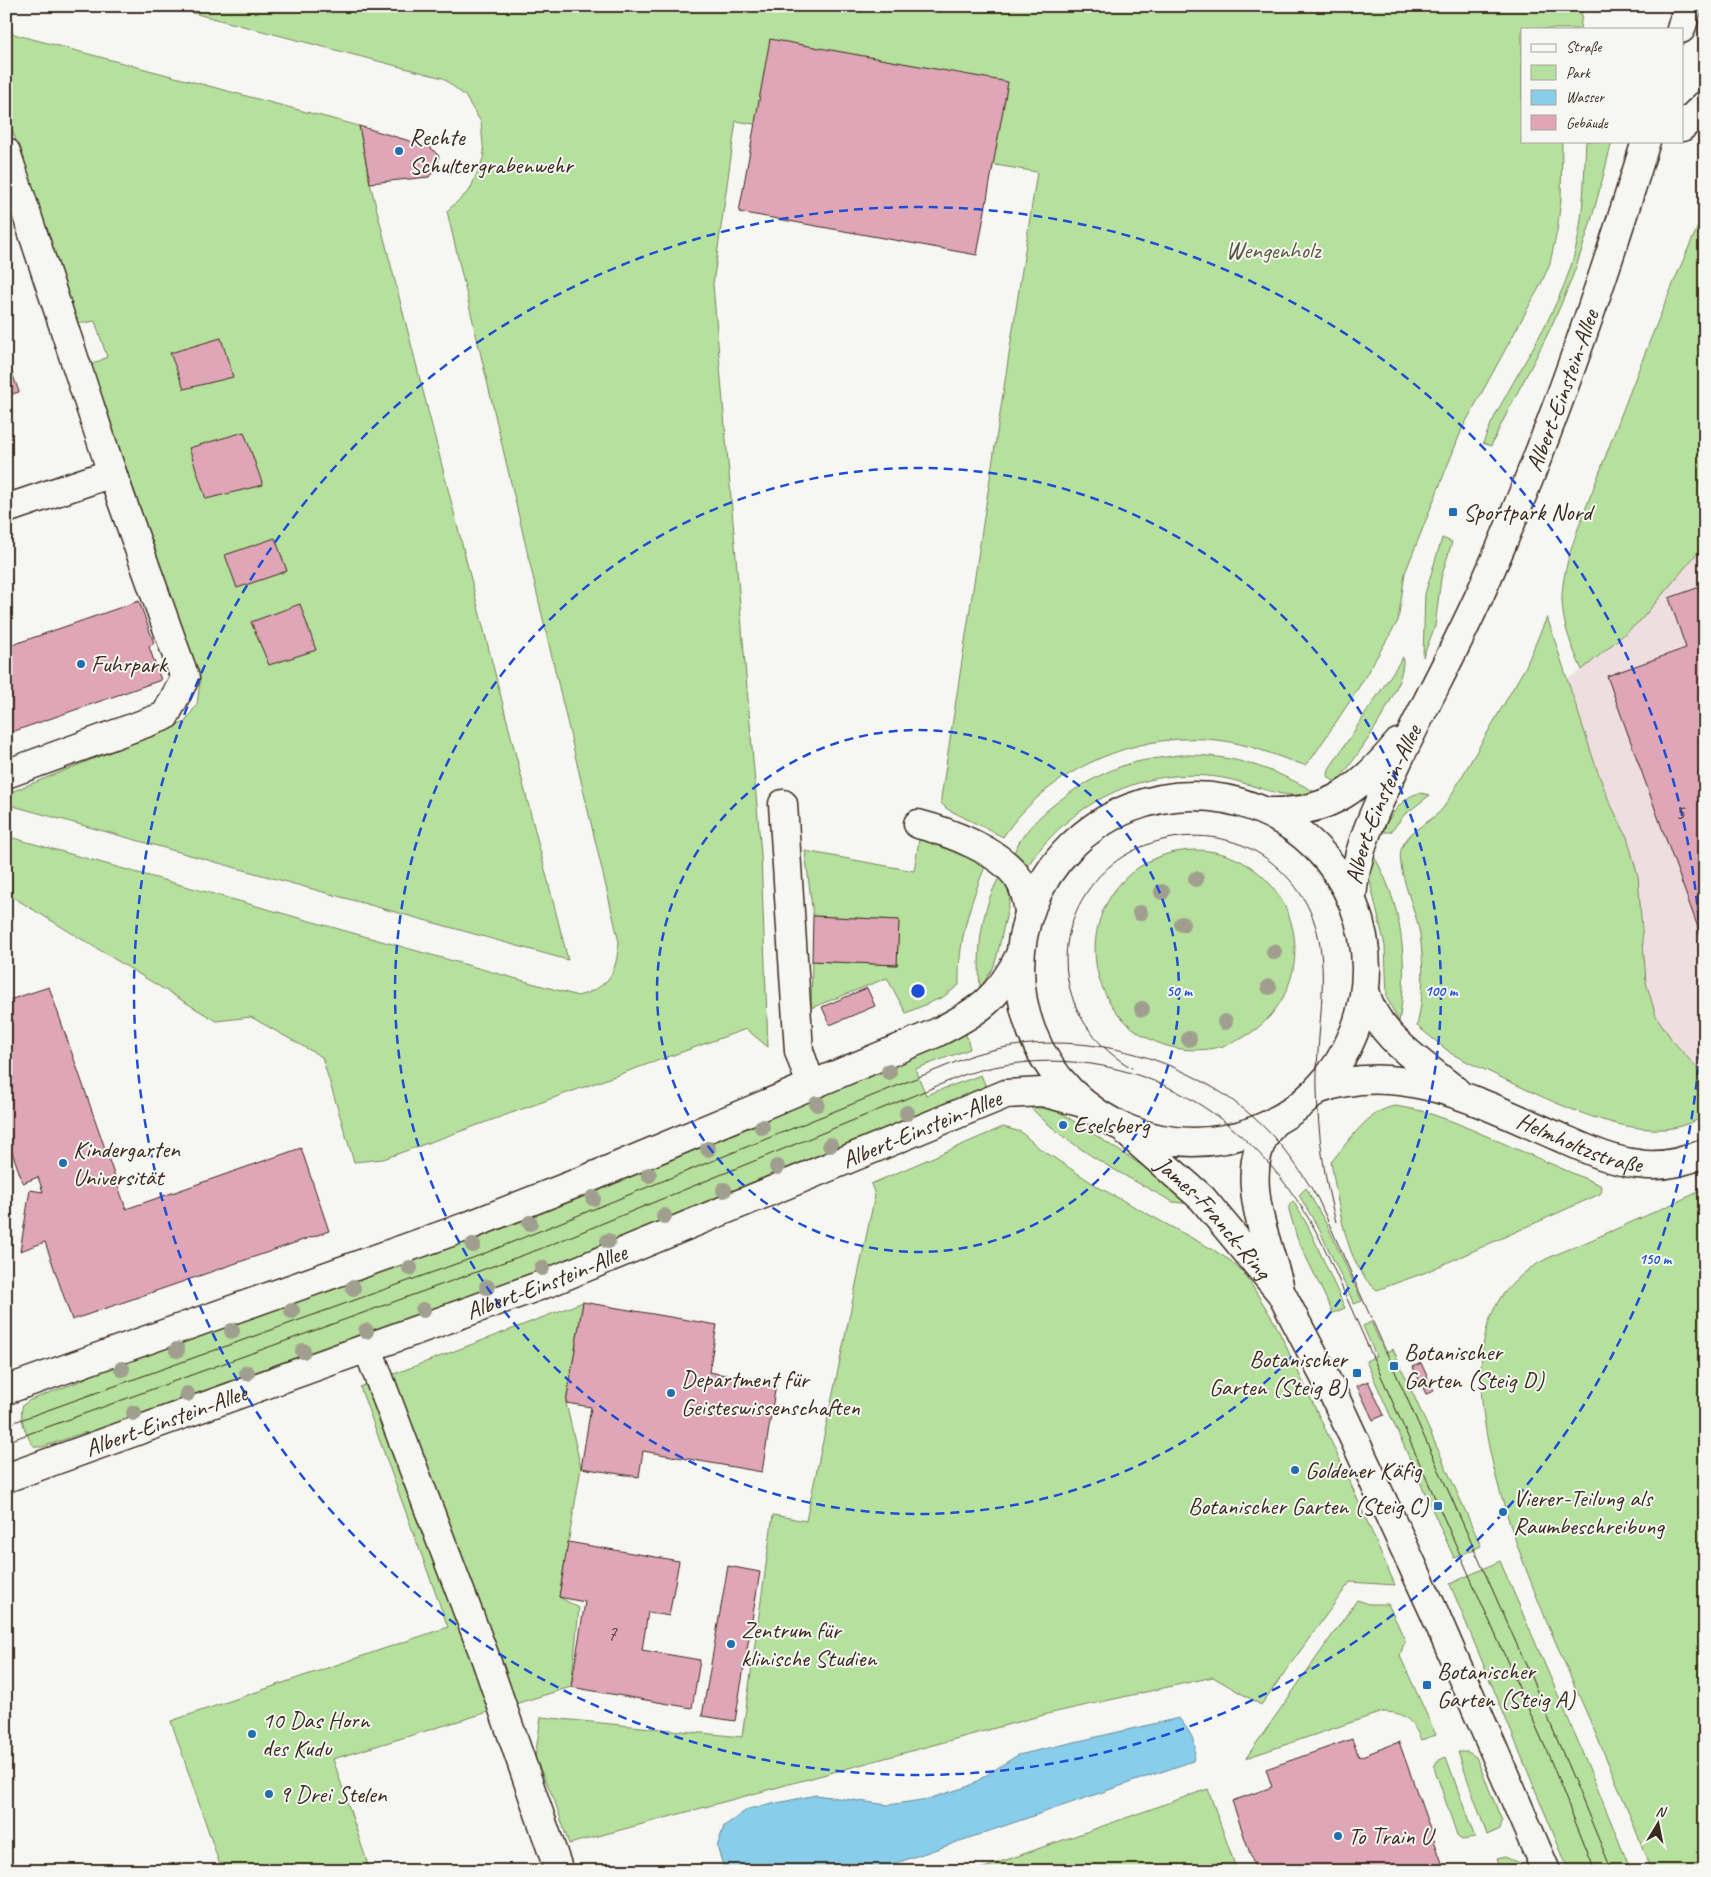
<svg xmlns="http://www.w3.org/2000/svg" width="1711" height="1877" viewBox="0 0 1711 1877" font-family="Caveat,sans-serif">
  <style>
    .built { fill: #efdee0 }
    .green { fill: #b6e09d; stroke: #78855e }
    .water { fill: #88cdea; stroke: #698c98 }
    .building { fill: #dfa6b7; stroke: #3b2a1e }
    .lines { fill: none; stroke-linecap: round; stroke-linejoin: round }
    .minor-casing { stroke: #3b2a1e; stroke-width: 31 }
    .minor { stroke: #f6f6f2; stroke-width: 28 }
    .tram { stroke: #3b2a1e; stroke-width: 1 }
    .tree { fill: #a09f8f }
    .ring { fill: none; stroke: #1d4ed8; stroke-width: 2.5; stroke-dasharray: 9 6 }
    .poi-dot { fill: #1f6fb2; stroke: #f6f6f2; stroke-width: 2 }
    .labels { text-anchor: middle; stroke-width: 4; stroke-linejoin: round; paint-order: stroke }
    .number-label { font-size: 21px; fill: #644944 }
    .poi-label { font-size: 24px; fill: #3b2a1e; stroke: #f6f6f2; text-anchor: start }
    .park-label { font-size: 24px; fill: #5a583e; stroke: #f6f6f2 }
    .street-label { font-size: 24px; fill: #3b2a1e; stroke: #f6f6f2 }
    .centre { fill: #1d4ed8; stroke: #f6f6f2; stroke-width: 2.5 }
    .ring-label { font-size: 15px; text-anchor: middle; font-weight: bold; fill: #1d4ed8; stroke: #f6f6f2; stroke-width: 4; stroke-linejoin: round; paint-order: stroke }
  </style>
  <rect width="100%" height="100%" fill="#f6f6f2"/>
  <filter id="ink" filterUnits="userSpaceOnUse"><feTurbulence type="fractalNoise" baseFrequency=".02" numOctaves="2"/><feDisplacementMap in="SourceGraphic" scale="10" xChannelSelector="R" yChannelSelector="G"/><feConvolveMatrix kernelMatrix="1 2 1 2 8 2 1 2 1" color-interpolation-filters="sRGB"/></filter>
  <g filter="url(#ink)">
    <path class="built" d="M1705 544V1066L1699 1070 1672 1040 1656 1016 1646 982 1642 912 1609 801 1596 767 1568 678 1582 670 1683 570Z"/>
    <path class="green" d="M166 6H1578L1582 15 1580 29H1522V141H1562L1561 199 1557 231 1550 263 1541 284 1462 429 1405 573 1398 621 1356 692 1312 758 1305 765 1301 764C1273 755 1247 743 1217 740 1137 731 1048 769 1003 837L947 809 941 803V798L1037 172 736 121 713 284 761 854 768 1047 746 1029 383 1159 354 1162 322 1057 251 1017 216 1021 6 893V836L578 996C610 987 616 973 619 942L447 211 470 190 484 156 481 122 465 96 443 78Z
      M6 32 359 126 370 183 568 960 6 804V794L185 722 197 704 200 682 91 365 107 357 95 321 77 324 12 129 6 123Z
      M1586 141H1612C1598 198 1583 256 1559 309 1539 356 1512 399 1491 446L1483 443 1491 424C1518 369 1560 311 1575 252 1584 216 1584 178 1586 141Z
      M1705 211V544L1640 621 1582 670C1572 647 1563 627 1562 601 1561 563 1587 507 1600 471 1633 383 1666 296 1705 211Z
      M1442 538 1452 542 1441 578 1435 626 1423 657 1425 594Z
      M1547 617 1596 767 1609 801 1627 837 1638 876 1646 982 1656 1016 1672 1040 1705 1077V1117C1692 1122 1679 1128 1665 1129 1604 1133 1526 1088 1470 1063L1452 1054 1417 1026C1424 997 1424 964 1420 935 1417 911 1394 866 1402 847 1410 830 1422 827 1435 816 1441 812 1445 805 1449 799L1526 666Z
      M1403 657C1406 689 1359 753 1339 780L1333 781 1328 776 1329 769Z
      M1179 755C1232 754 1270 767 1317 793 1283 801 1260 786 1228 779 1151 763 1073 799 1029 864L1021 865 1013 855C1027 816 1084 780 1122 766 1140 760 1159 758 1179 755Z
      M1420 793 1430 795 1404 815 1391 832H1381C1390 817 1402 796 1420 793Z
      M920 834 987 862C970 902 958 941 959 985L943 997 906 1013 887 978 811 1008 812 961 897 965 899 920 813 916 805 851 914 871Z
      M1095 950a100 100 0 1 1 200 0a100 100 0 1 1-200 0Z
      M1372 853C1403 904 1409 964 1399 1022L1387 998 1385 946 1369 877Z
      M1000 876 1009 888 1010 899 997 956 993 968 980 988C977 950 981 908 1000 876Z
      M965 1030 970 1049 915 1069 926 1095 981 1075 987 1089 545 1271 107 1431 83 1433 42 1447H35C27 1439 18 1416 23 1405L30 1400 78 1382 110 1366Z
      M1396 1106 1422 1111 1454 1122 1600 1185 1602 1191 1600 1194 1424 1273 1377 1290C1345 1267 1338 1199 1331 1162 1348 1143 1368 1109 1396 1106Z
      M1030 1107 1051 1109 1061 1113 1166 1181 1191 1204 1173 1202C1122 1174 1071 1149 1030 1107Z
      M1003 1127 1021 1132 1039 1148 1100 1188 1212 1249 1231 1261 1246 1276 1275 1323 1345 1471 1395 1585 1350 1582 1261 1705 1213 1677 1047 1714 569 1844 554 1799 535 1758 541 1717 742 1737 773 1515 806 1521 875 1195 871 1184Z
      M1306 1188 1328 1227 1362 1301 1354 1304 1320 1231 1299 1195Z
      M1705 1189V1871H1651C1634 1823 1614 1776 1594 1730 1552 1631 1434 1396 1501 1297 1507 1289 1517 1279 1524 1273 1542 1258 1568 1250 1589 1241 1627 1224 1666 1207 1705 1189Z
      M1293 1201 1308 1226 1345 1308 1333 1313 1297 1238 1289 1210V1206Z
      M583 1302 566 1403 581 1468 559 1597 579 1608 571 1687 333 1759 370 1871H222L171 1721 448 1627 360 1387Z
      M1371 1322 1385 1353 1393 1349 1481 1546 1454 1558 1366 1361 1376 1356 1363 1326Z
      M1500 1561 1580 1746 1631 1871H1569L1450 1584Z
      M1357 1600 1369 1604H1388L1405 1640 1400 1656 1436 1735 1421 1740C1412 1720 1405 1712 1382 1712L1246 1758Z
      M1458 1752H1468L1476 1757 1502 1821 1500 1829 1487 1835Z
      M1446 1757 1475 1838 1462 1840 1457 1835 1434 1767 1437 1761Z
      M1208 1789 1237 1871H975Z
      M1505 1857 1519 1863 1525 1871H1500L1496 1859Z"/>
    <path class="water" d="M1179 1718C1190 1733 1199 1742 1193 1761L873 1871H725L717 1847 724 1826 748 1809 816 1795 888 1805 928 1799 969 1786 1018 1755Z"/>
    <path class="building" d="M770 39 1008 82 977 255 739 212Z
      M359 126 430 147 439 156 437 167 429 177 370 183Z
      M221 338 233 377 184 389 170 353Z
      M6 356 19 392 6 396Z
      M244 432 263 485 206 499 189 448Z
      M275 538 287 571 237 588 225 555Z
      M1705 585V947L1607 676 1686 648 1669 598Z
      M139 601 154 643 149 647 161 680 6 734V647Z
      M300 604 316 650 269 665 251 622Z
      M813 916 899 920 897 965 812 961Z
      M49 987 126 1209 301 1148 329 1231 72 1320 45 1242 20 1251 30 1190 43 1192 38 1177 23 1183 6 1135V1001Z
      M867 988 875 1006 830 1025 822 1007Z
      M583 1302 717 1325 709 1372 776 1384 762 1472 643 1451 639 1477 581 1468 591 1407 566 1403Z
      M1421 1363 1434 1391 1426 1394 1413 1367Z
      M1368 1381 1384 1415 1373 1420 1357 1386Z
      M568 1542 679 1561 669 1616 648 1612 642 1650 700 1660 692 1708 571 1687 585 1602 559 1597Z
      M728 1566 760 1572 735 1721 702 1716Z
      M1352 1739 1359 1757 1399 1742 1445 1871H1256L1232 1801 1272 1787 1266 1769Z"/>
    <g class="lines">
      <g class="minor-casing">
        <g id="minor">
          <path d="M1681 29 1688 6"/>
          <path d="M1682 127 1705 105"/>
          <path d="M6 152 112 473 185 678 165 716 6 774"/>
          <path d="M6 509 112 473"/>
          <circle cx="1193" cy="969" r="173"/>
          <path d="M783 804 799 1051 811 1085"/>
          <path d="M1268 812C1329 814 1360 789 1398 743"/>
          <path d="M918 824C949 832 1000 851 1018 878 1025 888 1027 899 1029 911"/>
          <path id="s1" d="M1352 897C1356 848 1375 811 1395 767 1424 705 1458 645 1485 583 1549 440 1600 291 1646 141"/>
          <path d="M1365 991C1376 1036 1423 1063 1456 1091"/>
          <path id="s2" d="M1317 1090C1399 1058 1485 1105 1559 1137 1584 1148 1611 1161 1638 1164 1661 1168 1684 1162 1705 1153"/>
          <path d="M1275 1121C1234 1166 1265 1233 1279 1285"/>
          <path id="s3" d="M1129 1134 1202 1198 1281 1293 1332 1391 1434 1612 1546 1871"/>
          <path d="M368 1349 485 1657 559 1871"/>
          <path d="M6 1390 468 1226 587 1179 936 1033C978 1012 999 998 1020 955"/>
          <path id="s4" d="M6 1478 550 1282 1006 1094 1042 1092 1083 1103"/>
        </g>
      </g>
      <use href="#minor" class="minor"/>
      <path class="tram" d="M1132 1068C1063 1029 1044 943 1095 881 1137 830 1221 821 1271 862 1348 924 1315 1006 1317 1089 1318 1134 1324 1179 1336 1222
        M6 1425 478 1256 973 1055C1069 1026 1177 1051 1252 1116 1279 1139 1300 1169 1318 1199L1526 1665 1612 1871
        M6 1442 540 1249 966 1074C1120 1028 1258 1110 1325 1249L1546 1749 1595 1871"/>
    </g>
    <g class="tree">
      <circle cx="1196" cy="879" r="8"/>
      <circle cx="1162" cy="892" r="8"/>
      <circle cx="1140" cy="913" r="8"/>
      <circle cx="1182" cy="924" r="8"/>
      <circle cx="1274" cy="952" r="8"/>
      <circle cx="1269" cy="987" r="8"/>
      <circle cx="1142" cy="1009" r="8"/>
      <circle cx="1225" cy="1022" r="8"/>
      <circle cx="1189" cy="1039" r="8"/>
      <circle cx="889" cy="1072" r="8"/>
      <circle cx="817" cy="1104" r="8"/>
      <circle cx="907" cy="1113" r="8"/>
      <circle cx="762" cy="1127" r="8"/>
      <circle cx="830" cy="1145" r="8"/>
      <circle cx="708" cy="1149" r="8"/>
      <circle cx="777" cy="1167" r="8"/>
      <circle cx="649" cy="1175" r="8"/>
      <circle cx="724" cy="1190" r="8"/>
      <circle cx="593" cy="1198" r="8"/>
      <circle cx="664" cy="1216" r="8"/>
      <circle cx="530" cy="1223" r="8"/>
      <circle cx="608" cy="1241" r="8"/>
      <circle cx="473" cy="1245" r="8"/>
      <circle cx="410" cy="1268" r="8"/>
      <circle cx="542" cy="1268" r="8"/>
      <circle cx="487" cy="1287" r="8"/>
      <circle cx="353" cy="1288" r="8"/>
      <circle cx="423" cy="1310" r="8"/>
      <circle cx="292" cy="1311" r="8"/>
      <circle cx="232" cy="1331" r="8"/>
      <circle cx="366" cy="1331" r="8"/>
      <circle cx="177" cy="1350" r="8"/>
      <circle cx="303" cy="1351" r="8"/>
      <circle cx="122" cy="1369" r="8"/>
      <circle cx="247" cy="1373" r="8"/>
      <circle cx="187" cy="1394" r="8"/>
      <circle cx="134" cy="1413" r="8"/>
    </g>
  </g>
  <g class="ring">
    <circle cx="918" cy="991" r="261"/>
    <circle cx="918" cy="991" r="523"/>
    <circle cx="918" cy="991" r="784"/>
  </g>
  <g class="poi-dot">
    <circle cx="399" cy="151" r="5"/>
    <rect x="1448" y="507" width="10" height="10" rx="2.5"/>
    <circle cx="81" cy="664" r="5"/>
    <circle cx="1063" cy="1125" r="5"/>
    <circle cx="63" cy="1163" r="5"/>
    <rect x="1389" y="1361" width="10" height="10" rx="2.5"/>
    <rect x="1352" y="1368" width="10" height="10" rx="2.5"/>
    <circle cx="671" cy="1393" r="5"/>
    <circle cx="1295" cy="1470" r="5"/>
    <rect x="1433" y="1501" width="10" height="10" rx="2.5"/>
    <circle cx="1503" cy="1512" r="5"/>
    <circle cx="731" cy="1644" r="5"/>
    <rect x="1422" y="1680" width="10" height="10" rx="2.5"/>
    <circle cx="252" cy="1734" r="5"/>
    <circle cx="269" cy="1794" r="5"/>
    <circle cx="1338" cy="1836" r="5"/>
  </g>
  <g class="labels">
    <g class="number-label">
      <text x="1680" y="819">5</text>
      <text x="612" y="1640">7</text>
    </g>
    <g class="poi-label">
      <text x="409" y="145">Rechte<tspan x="409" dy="28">Schultergrabenwehr</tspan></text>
      <text x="1463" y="520">Sportpark Nord</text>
      <text x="91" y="672">Fuhrpark</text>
      <text x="1073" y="1133">Eselsberg</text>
      <text x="73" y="1157">Kindergarten<tspan x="73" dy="28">Universität</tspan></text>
      <text x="1404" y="1360">Botanischer<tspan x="1404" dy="28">Garten (Steig D)</tspan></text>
      <text x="1347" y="1367" text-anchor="end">Botanischer<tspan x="1347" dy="28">Garten (Steig B)</tspan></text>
      <text x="681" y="1387">Department für<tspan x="681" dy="28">Geisteswissenschaften</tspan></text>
      <text x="1305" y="1478">Goldener Käfig</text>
      <text x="1513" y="1506">Vierer-Teilung als<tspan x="1513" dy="28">Raumbeschreibung</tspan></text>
      <text x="1428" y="1514" text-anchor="end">Botanischer Garten (Steig C)</text>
      <text x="741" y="1638">Zentrum für<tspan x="741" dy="28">klinische Studien</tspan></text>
      <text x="1437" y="1679">Botanischer<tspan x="1437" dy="28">Garten (Steig A)</tspan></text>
      <text x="262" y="1728">10 Das Horn<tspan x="262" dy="28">des Kudu</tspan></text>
      <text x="279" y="1802">9 Drei Stelen</text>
      <text x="1348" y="1844">To Train U</text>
    </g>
    <g class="park-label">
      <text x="1273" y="258">Wengenholz</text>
    </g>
    <g class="street-label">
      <text dy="8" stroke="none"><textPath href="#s1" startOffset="550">Albert-Einstein-Allee</textPath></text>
      <text dy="8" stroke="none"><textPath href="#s1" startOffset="98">Albert-Einstein-Allee</textPath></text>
      <text dy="8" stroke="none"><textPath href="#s4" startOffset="980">Albert-Einstein-Allee</textPath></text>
      <text dy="8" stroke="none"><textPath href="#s2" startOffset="275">Helmholtzstraße</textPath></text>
      <text dy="8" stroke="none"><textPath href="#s3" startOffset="119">James-Franck-Ring</textPath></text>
      <text dy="8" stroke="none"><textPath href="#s4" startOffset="575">Albert-Einstein-Allee</textPath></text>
      <text dy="8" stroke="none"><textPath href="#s4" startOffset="170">Albert-Einstein-Allee</textPath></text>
    </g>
  </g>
  <circle cx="918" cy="991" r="8" class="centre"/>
  <g class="ring-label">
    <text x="1179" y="996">50 m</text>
    <text x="1441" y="996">100 m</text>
    <text x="1655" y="1264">150 m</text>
  </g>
  <rect width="1711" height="1877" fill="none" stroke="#f6f6f2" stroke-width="25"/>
  <rect x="12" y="12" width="1686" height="1852" fill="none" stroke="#3b2a1e" stroke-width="2" filter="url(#ink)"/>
  <rect x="1521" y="28" width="162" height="115" fill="#f6f6f2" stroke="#aba49d"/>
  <rect x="1531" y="44" width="25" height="8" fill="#f6f6f2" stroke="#aba49d"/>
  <text x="1566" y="52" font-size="15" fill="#3b2a1e">Straße</text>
  <rect x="1531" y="65" width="25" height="15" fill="#b6e09d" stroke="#aba49d"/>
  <text x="1566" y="78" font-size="15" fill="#3b2a1e">Park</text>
  <rect x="1531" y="90" width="25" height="15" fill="#88cdea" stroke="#aba49d"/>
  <text x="1566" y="102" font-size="15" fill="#3b2a1e">Wasser</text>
  <rect x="1531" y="115" width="25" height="15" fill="#dfa6b7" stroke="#aba49d"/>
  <text x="1566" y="128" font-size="15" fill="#3b2a1e">Gebäude</text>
  <g transform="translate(1658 1824) rotate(10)" stroke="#f6f6f2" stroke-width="4" paint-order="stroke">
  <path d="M0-4L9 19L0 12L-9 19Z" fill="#3b2a1e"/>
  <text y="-8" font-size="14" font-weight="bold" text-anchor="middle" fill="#3b2a1e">N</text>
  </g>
</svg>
